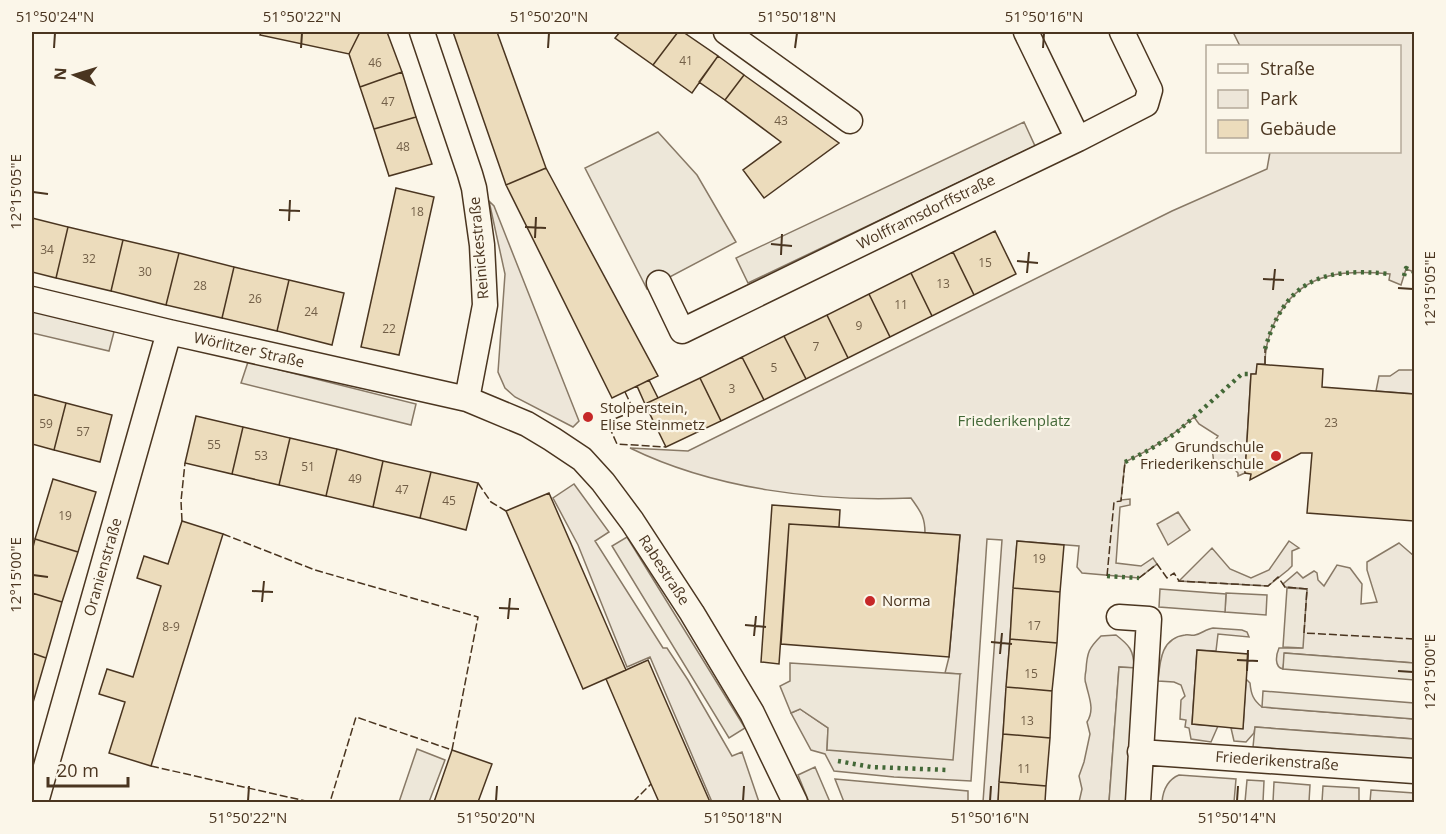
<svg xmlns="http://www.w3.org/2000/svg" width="1446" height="834" viewBox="0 0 1446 834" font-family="'Open Sans',sans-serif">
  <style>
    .green { fill: #ede6d9; stroke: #887966; stroke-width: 1.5 }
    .parking { fill: #ede7d9; stroke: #887966; stroke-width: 1.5 }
    .building { fill: #ecdcbc; stroke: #4a3520; stroke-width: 1.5 }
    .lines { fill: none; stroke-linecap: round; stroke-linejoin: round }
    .street-casing { stroke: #4a3520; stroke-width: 27 }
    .street { stroke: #fbf6e9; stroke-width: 24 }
    .hedge { stroke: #436837; stroke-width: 4.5; stroke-dasharray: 3 4.5; stroke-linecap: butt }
    .fence { stroke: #4a3520; stroke-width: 1.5; stroke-dasharray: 8 3; stroke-linecap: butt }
    .ticks { fill: none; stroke: #4a3520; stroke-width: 2 }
    .poi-dot { fill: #c62828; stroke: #fbf6e9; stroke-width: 2 }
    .labels { text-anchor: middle; stroke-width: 4.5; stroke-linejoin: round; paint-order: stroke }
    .number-label { font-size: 12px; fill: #725f47 }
    .street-label { font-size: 15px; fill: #4a3520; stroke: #fbf6e9 }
    .poi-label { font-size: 15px; fill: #4a3520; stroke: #fbf6e9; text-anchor: start }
    .park-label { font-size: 15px; fill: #436837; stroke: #fbf6e9 }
    .neatline { fill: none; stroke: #4a3520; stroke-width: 2 }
    .ticks-label { font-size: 15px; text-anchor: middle; fill: #4a3520 }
  </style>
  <rect width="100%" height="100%" fill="#fbf6e9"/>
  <path class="green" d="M1233 32H1414V272L1406 269 1401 285 1389 280 1390 274C1347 270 1306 271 1281 311 1270 328 1265 345 1265 364H1258L1256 374H1251L1245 473 1238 476V473L1231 466 1214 465 1212 446 1218 436 1199 424 1194 417C1173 436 1150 450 1125 462L1121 500 1130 499V505L1120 507 1116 563 1141 566 1153 558 1157 564 1139 578 1082 573 1077 567 1079 546 1017 541 998 802H983L1002 540 987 539 971 781 894 777 834 771 825 754 811 750 791 713 800 709 828 728 827 750 960 674 945 673 949 657 960 536 925 533C925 516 920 511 911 498 818 502 714 489 630 448L688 451 1172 211 1267 169 1270 152H1400V46H1240Z
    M489 201 494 206 579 421 573 427 515 397 505 388 498 372 505 274Z
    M1399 370H1414V394L1376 391 1379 376H1390Z
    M574 484 609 532 595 541 663 648H667L688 680 732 756 742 752 759 802H712L650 657 627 667 578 545 553 498Z
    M1178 512 1190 530 1168 545 1157 524Z
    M1289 541 1299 548 1292 551V566L1288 570 1268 586 1179 581 1212 548 1230 569 1251 578 1269 570Z
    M1399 543 1414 556V663L1285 653 1283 669C1274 667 1276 655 1279 648H1302L1307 589 1285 587 1283 584 1297 572 1303 578 1314 571 1317 573 1318 580 1324 586 1337 565 1350 568 1362 584 1361 604 1377 602 1367 570V562Z
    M1226 593 1267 595 1266 615 1225 612Z
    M1213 628 1242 630 1247 632 1249 637 1218 634 1216 651 1197 650 1192 724 1218 726 1211 742 1191 739 1189 728 1185 727 1186 720 1180 719 1181 700 1185 696 1181 685 1174 682 1158 681C1160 661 1161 638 1185 635 1188 634 1192 636 1195 635 1201 634 1206 629 1213 628Z
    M1116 635C1129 645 1134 650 1134 668L1119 667 1109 802H1079L1082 789 1079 776 1084 762 1090 734 1087 722C1095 709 1089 698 1086 684 1084 680 1085 675 1086 670 1087 652 1089 648 1101 636Z
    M1246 679 1250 683C1251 694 1253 700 1262 707L1414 719V739L1255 727 1254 733 1246 742 1234 741 1231 728H1243Z
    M1179 775 1236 779 1234 802H1162C1163 790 1167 780 1179 775Z
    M835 779 968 791V802H844Z
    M1247 780 1264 781 1263 802H1245Z
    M1274 782 1310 785 1309 802H1273Z
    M1323 786 1359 788V802H1322Z
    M1371 790 1414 793V802H1370Z"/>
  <path class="parking" d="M1024 122 1035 146 748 283 736 258Z
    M658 132 697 175 736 242 647 289 585 168Z
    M32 308 115 328 109 351 32 333Z
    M248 362 416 404 411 425 241 383Z
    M627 537 745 728 729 738 612 546Z
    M1287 588 1307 589 1303 648 1283 647Z
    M1160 589 1226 594 1225 612 1159 607Z
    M1284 653 1414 663V680L1283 669Z
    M790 663 960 674 953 760 827 750 828 728 800 709 791 713 780 686 790 681Z
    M1119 667 1138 668 1128 802H1109Z
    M1263 691 1414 703V719L1262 707Z
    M1255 727 1414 739V759L1253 747Z
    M417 749 445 760 429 802H399Z
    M815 767 830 802H809L798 775Z"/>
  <path class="building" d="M261 32H360L349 54 260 35Z
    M360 32H387L402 72 360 87 349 54Z
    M453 32H497L546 168 506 185Z
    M620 32H678L653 65 615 38Z
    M678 32H683L718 56 692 93 653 65Z
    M718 56 744 75 725 100 699 82Z
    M402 72 416 117 374 129 360 87Z
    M744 75 839 143 764 198 743 170 781 142 725 100Z
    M416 117 432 164 389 176 374 129Z
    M546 168 658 376 612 398 506 185Z
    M396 188 434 197 399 355 361 347Z
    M32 218 68 227 56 278 32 272Z
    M68 227 123 240 111 291 56 278Z
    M995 231 1016 274 974 295 953 252Z
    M123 240 179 253 166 305 111 291Z
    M953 252 974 295 932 316 911 273Z
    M179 253 234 267 222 318 166 305Z
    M234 267 289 280 277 331 222 318Z
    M911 273 932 316 890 337 869 294Z
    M289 280 344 293 332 345 277 331Z
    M869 294 890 337 848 358 827 315Z
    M827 315 848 358 806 379 784 336Z
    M784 336 806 379 764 400 742 357Z
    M742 357 764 400 721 421 700 378Z
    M1257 364 1323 369 1322 387 1414 394V521L1307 513 1312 453H1301L1250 480 1251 474 1245 473 1251 374H1256Z
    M700 378 721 421 666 447 645 404Z
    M649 380 658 398 645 404 637 386Z
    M32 394 66 403 54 450 32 444Z
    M66 403 112 415 100 462 54 450Z
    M196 416 243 427 232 474 185 463Z
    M243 427 290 438 279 485 232 474Z
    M290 438 337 449 326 496 279 485Z
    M337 449 383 461 373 507 326 496Z
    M383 461 431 472 420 518 373 507Z
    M431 472 478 483 466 530 420 518Z
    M53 479 96 492 78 552 35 539Z
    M549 493 626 670 583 689 506 511Z
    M772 505 840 510 839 527 789 524 779 664 761 662Z
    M182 521 223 534 151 766 109 753 125 702 99 694 107 669 133 677 161 586 137 578 144 556 168 564Z
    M789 524 960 535 949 657 781 644Z
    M35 539 78 552 62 602 32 593V551Z
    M1017 541 1064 545 1060 592 1013 588Z
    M1013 588 1060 592 1057 643 1010 639Z
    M32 593 62 602 46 658 32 653Z
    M1010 639 1057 643 1052 691 1006 687Z
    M1197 650 1248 654 1243 729 1192 724Z
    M32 653 46 658 32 706Z
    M648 660 657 681 710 802H659L651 784 606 679Z
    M1006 687 1052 691 1050 738 1003 734Z
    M1003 734 1050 738 1046 786 999 782Z
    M452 750 492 764 478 802H434Z
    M999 782 1046 786 1045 802H998Z"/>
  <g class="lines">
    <g class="street-casing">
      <path id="street" d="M422 32 470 174 474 188 482 245 485 305 467 399
        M726 32 850 121
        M1026 32 1078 139
        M659 283 682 331 922 214 1078 139 1146 104 1150 90 1122 32
        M32 299 169 332 467 399 527 424 552 439 582 459 603 482 632 521 692 613 752 713 795 802
        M1119 617 1149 619 1138 802
        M1140 752 1414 771
        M36 802 169 332"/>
    </g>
    <use href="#street" class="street"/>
    <path class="hedge" d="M1404 276 1406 268 1414 272
      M1265 349C1285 280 1322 267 1390 274
      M1125 462 1149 450 1176 433 1242 374H1251
      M1107 576 1139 578
      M838 761 871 767 948 770"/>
    <path class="fence" d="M1265 364V349
      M625 392 634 411 607 422 617 444 666 447
      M478 483 491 502 506 511
      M182 521 181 501 185 463
      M223 534 315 570 478 617 452 750 356 717 330 802
      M1107 576 1114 502 1121 501 1125 462
      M1139 578 1157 564 1167 578 1174 573 1179 581 1268 586 1278 577 1285 587 1307 589 1304 633 1414 639
      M151 766 310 802
      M633 802 651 784"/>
  </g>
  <path class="ticks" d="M54 48 55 33M301 48 302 33M548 48 549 33M795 48 797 33M1043 48 1044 33M33 192 48 194M279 210 300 211M289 221 290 200M525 227 546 228M535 238 536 217M771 244 792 246M781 255 782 234M1017 261 1038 263M1027 273 1029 252M1263 279 1284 280M1398 288 1413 289M1273 290 1275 269M33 575 48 577M252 591 273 592M262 602 264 581M499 608 519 609M508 619 510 598M745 625 766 627M754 636 756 616M991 642 1012 644M1000 654 1002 633M1237 660 1258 661M1247 671 1248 650M1398 671 1413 672M248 801 249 786M496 801 497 786M743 801 744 786M990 801 991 786M1237 801 1238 786"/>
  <g class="poi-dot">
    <circle cx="588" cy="417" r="6"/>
    <circle cx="1276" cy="456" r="6"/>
    <circle cx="870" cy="601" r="6"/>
  </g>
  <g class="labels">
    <g class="number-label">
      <text x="686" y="65">41</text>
      <text x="375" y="67">46</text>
      <text x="388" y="106">47</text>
      <text x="781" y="125">43</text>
      <text x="403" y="151">48</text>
      <text x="417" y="216">18</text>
      <text x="47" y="254">34</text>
      <text x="89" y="263">32</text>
      <text x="985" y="267">15</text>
      <text x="145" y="276">30</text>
      <text x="943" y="288">13</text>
      <text x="200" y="290">28</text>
      <text x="255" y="303">26</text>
      <text x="901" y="309">11</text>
      <text x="311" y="316">24</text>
      <text x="859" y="330">9</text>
      <text x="389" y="333">22</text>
      <text x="816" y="351">7</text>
      <text x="774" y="372">5</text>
      <text x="732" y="393">3</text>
      <text x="1331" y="427">23</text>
      <text x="46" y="428">59</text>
      <text x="83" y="436">57</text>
      <text x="214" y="449">55</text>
      <text x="261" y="460">53</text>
      <text x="308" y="471">51</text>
      <text x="355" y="483">49</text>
      <text x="402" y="494">47</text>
      <text x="449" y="505">45</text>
      <text x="65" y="520">19</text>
      <text x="1039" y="563">19</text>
      <text x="1034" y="630">17</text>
      <text x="171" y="631">8-9</text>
      <text x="1031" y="678">15</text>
      <text x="1027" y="725">13</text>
      <text x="1024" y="773">11</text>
    </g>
    <g class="street-label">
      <text transform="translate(926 212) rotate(-26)" y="5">Wolfframsdorffstraße</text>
      <text transform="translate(479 248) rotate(-95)" y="5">Reinickestraße</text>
      <text transform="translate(249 350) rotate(13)" y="5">Wörlitzer Straße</text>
      <text transform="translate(103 567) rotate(-74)" y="5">Oranienstraße</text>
      <text transform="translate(664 570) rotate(57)" y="5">Rabestraße</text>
      <text transform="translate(1277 761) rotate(4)" y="5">Friederikenstraße</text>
    </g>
    <g class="poi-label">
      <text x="600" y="413">Stolperstein,<tspan x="600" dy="17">Elise Steinmetz</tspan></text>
      <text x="1264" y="452" text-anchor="end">Grundschule<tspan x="1264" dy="17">Friederikenschule</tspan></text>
      <text x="882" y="606">Norma</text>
    </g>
    <g class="park-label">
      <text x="1014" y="426">Friederikenplatz</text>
    </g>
  </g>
  <rect width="1446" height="834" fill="none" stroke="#fbf6e9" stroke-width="66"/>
  <rect x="1206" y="45" width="195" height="108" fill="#fbf6e9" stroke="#b4a999" stroke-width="1.5"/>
  <rect x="1218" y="64" width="30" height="9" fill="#fbf6e9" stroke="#b4a999" stroke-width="1.5"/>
  <text x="1260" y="75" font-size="18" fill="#4a3520">Straße</text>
  <rect x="1218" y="90" width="30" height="18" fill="#ede6d9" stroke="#b4a999" stroke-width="1.5"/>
  <text x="1260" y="105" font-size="18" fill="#4a3520">Park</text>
  <rect x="1218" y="120" width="30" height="18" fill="#ecdcbc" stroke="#b4a999" stroke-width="1.5"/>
  <text x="1260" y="135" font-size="18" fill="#4a3520">Gebäude</text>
  <g transform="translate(75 75) rotate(274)" stroke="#fbf6e9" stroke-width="4.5" paint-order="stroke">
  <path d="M0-4.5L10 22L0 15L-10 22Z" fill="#4a3520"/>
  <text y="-9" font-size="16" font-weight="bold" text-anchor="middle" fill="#4a3520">N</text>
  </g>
  <path d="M48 777v9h80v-9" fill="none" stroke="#4a3520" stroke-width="3"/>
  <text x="57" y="777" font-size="18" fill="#4a3520" stroke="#fbf6e9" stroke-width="4.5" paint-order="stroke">20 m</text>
  <rect x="33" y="33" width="1380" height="768" class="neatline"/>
  <g class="ticks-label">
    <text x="55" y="22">51°50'24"N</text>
    <text x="302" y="22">51°50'22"N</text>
    <text x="549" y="22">51°50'20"N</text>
    <text x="797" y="22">51°50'18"N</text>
    <text x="1044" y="22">51°50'16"N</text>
    <text transform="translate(16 192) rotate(-90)" y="5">12°15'05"E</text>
    <text transform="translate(1430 289) rotate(-90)" y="5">12°15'05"E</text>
    <text transform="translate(16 575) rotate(-90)" y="5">12°15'00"E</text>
    <text transform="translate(1430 672) rotate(-90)" y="5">12°15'00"E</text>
    <text x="248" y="823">51°50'22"N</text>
    <text x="496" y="823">51°50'20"N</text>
    <text x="743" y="823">51°50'18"N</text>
    <text x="990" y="823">51°50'16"N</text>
    <text x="1237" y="823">51°50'14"N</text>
  </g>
</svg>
